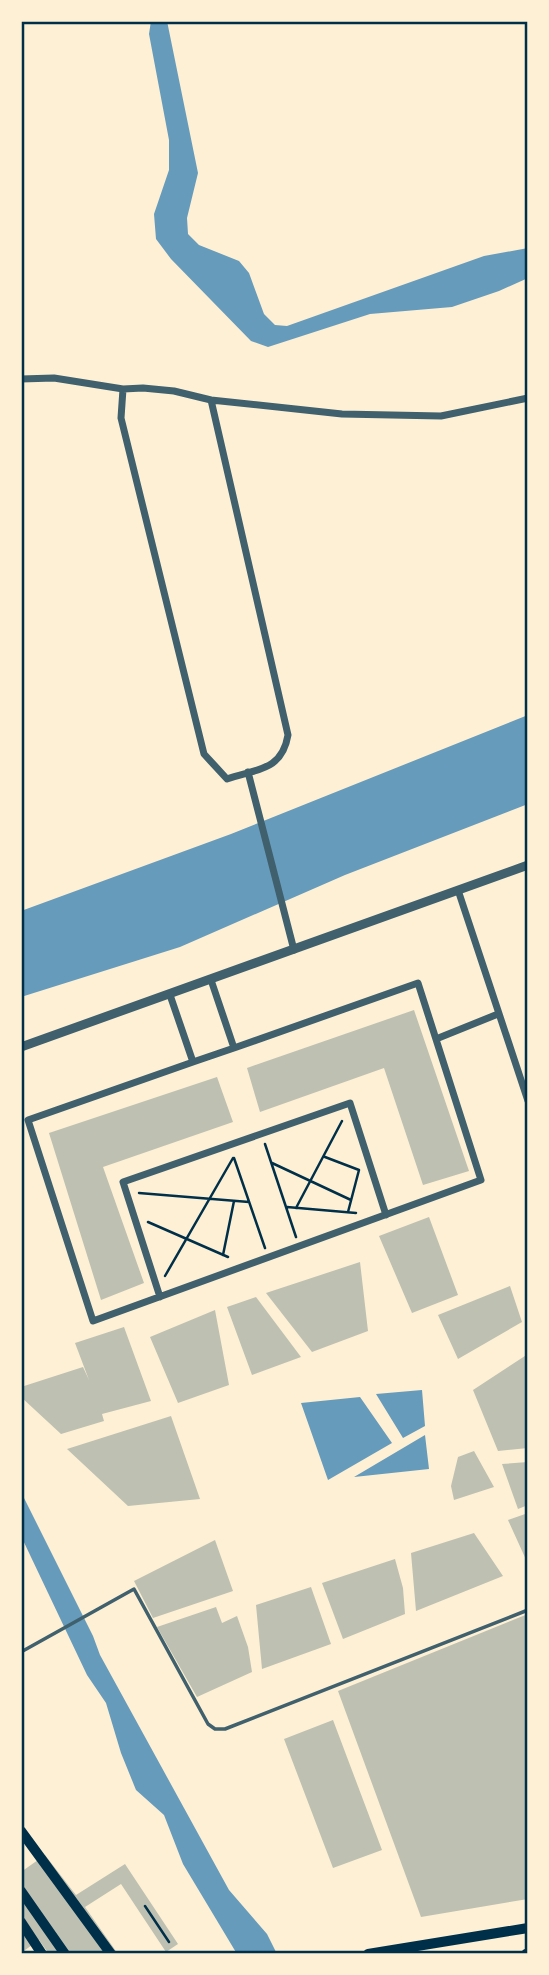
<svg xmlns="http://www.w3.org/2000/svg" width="549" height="1975" viewBox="0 0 549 1975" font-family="'Varela Round',sans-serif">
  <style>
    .water { fill: #669bbc }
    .building { fill: #bec0b2 }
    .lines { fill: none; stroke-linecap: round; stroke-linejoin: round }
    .path { stroke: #003049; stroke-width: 2.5 }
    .service { stroke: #3f606c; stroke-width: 3.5 }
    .minor { stroke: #3f606c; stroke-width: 7 }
    .tertiary { stroke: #3f606c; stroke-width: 9 }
    .primary { stroke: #003049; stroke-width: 10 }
    .neatline { fill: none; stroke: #003049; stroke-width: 2.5 }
  </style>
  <rect width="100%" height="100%" fill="#fdf0d5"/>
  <path class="water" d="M151 21H167L198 173 187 218 188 234 199 245 239 261 249 273 264 314 275 325 287 326 484 256 528 248V278L499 291 452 307 370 314 268 347 251 341 171 259 156 239 154 214 169 170V140L149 34Z
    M528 715V804L345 875 180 947 21 997V911L231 834Z
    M422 1390 425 1426 403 1438 376 1394Z
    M360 1397 392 1443 328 1480 301 1403Z
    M425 1435 429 1469 354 1477Z
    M21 1492 93 1636 100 1655 229 1890 267 1934 277 1954H237L183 1864 164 1815 136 1790 121 1753 106 1703 87 1675 21 1536Z"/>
  <path class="building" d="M414 1010 469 1171 423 1185 384 1068 260 1112 247 1068Z
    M217 1077 233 1122 103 1167 144 1283 101 1300 49 1133Z
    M429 1217 458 1295 412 1313 379 1236Z
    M360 1262 368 1331 312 1352 266 1293Z
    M510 1286 522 1322 458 1359 438 1315Z
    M256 1297 301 1357 252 1375 227 1307Z
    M215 1310 229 1385 178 1403 150 1337Z
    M124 1327 151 1401 102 1414 104 1421 61 1434 21 1397V1387L83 1367 89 1380 75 1343Z
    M528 1354V1448L498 1451 473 1390Z
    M171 1416 200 1499 128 1506 67 1449Z
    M474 1451 494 1487 454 1500 451 1486 458 1457Z
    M528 1462V1505L518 1509 502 1464Z
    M528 1513V1564L508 1520Z
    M474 1533 503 1576 416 1611 411 1553Z
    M215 1540 233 1591 153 1618 134 1581Z
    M395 1559 403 1588 405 1614 343 1639 322 1583Z
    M311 1587 331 1644 262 1669 256 1605Z
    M216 1607 222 1623 237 1616 248 1647 252 1672 197 1697 157 1627Z
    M528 1614V1899L421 1917 338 1691Z
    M333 1720 382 1850 333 1868 284 1739Z
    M45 1855 76 1895 125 1864 178 1944 166 1952 121 1884 85 1907 118 1954H49L39 1940 21 1953V1938L32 1930 21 1914V1872Z"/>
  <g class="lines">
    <path class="path" d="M265 1144 296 1237
      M325 1157 359 1170 348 1212
      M234 1158 265 1248
      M272 1163 351 1200
      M139 1193 249 1202
      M287 1207 356 1213
      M296 1208 342 1121
      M148 1222 228 1257
      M223 1255 234 1201
      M165 1276 233 1158
      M145 1906 169 1942"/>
    <path class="service" d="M21 1652 134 1589 208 1724 215 1729H225L528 1610"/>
    <path class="minor" d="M21 379 54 378 123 389
      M143 388 174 391 211 400 288 735C282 771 256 769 227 779L204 754 121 418 123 389Z
      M211 400 342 414 441 416 528 398
      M248 772 294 950
      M458 890 528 1101
      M170 995 193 1062 28 1120 93 1321 481 1180 418 983 234 1048 211 980
      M436 1039 498 1014
      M193 1062 234 1048
      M160 1297 123 1182 350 1103 386 1215"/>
    <path class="tertiary" d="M21 1047 528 865"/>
    <path class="primary" d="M21 1831 111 1954
      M21 1891 65 1954
      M21 1922 42 1954
      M368 1954 528 1928
      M526 1954H528"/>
  </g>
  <rect width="549" height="1975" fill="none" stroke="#fdf0d5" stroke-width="46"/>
  <rect x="23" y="23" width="503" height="1929" class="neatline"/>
</svg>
